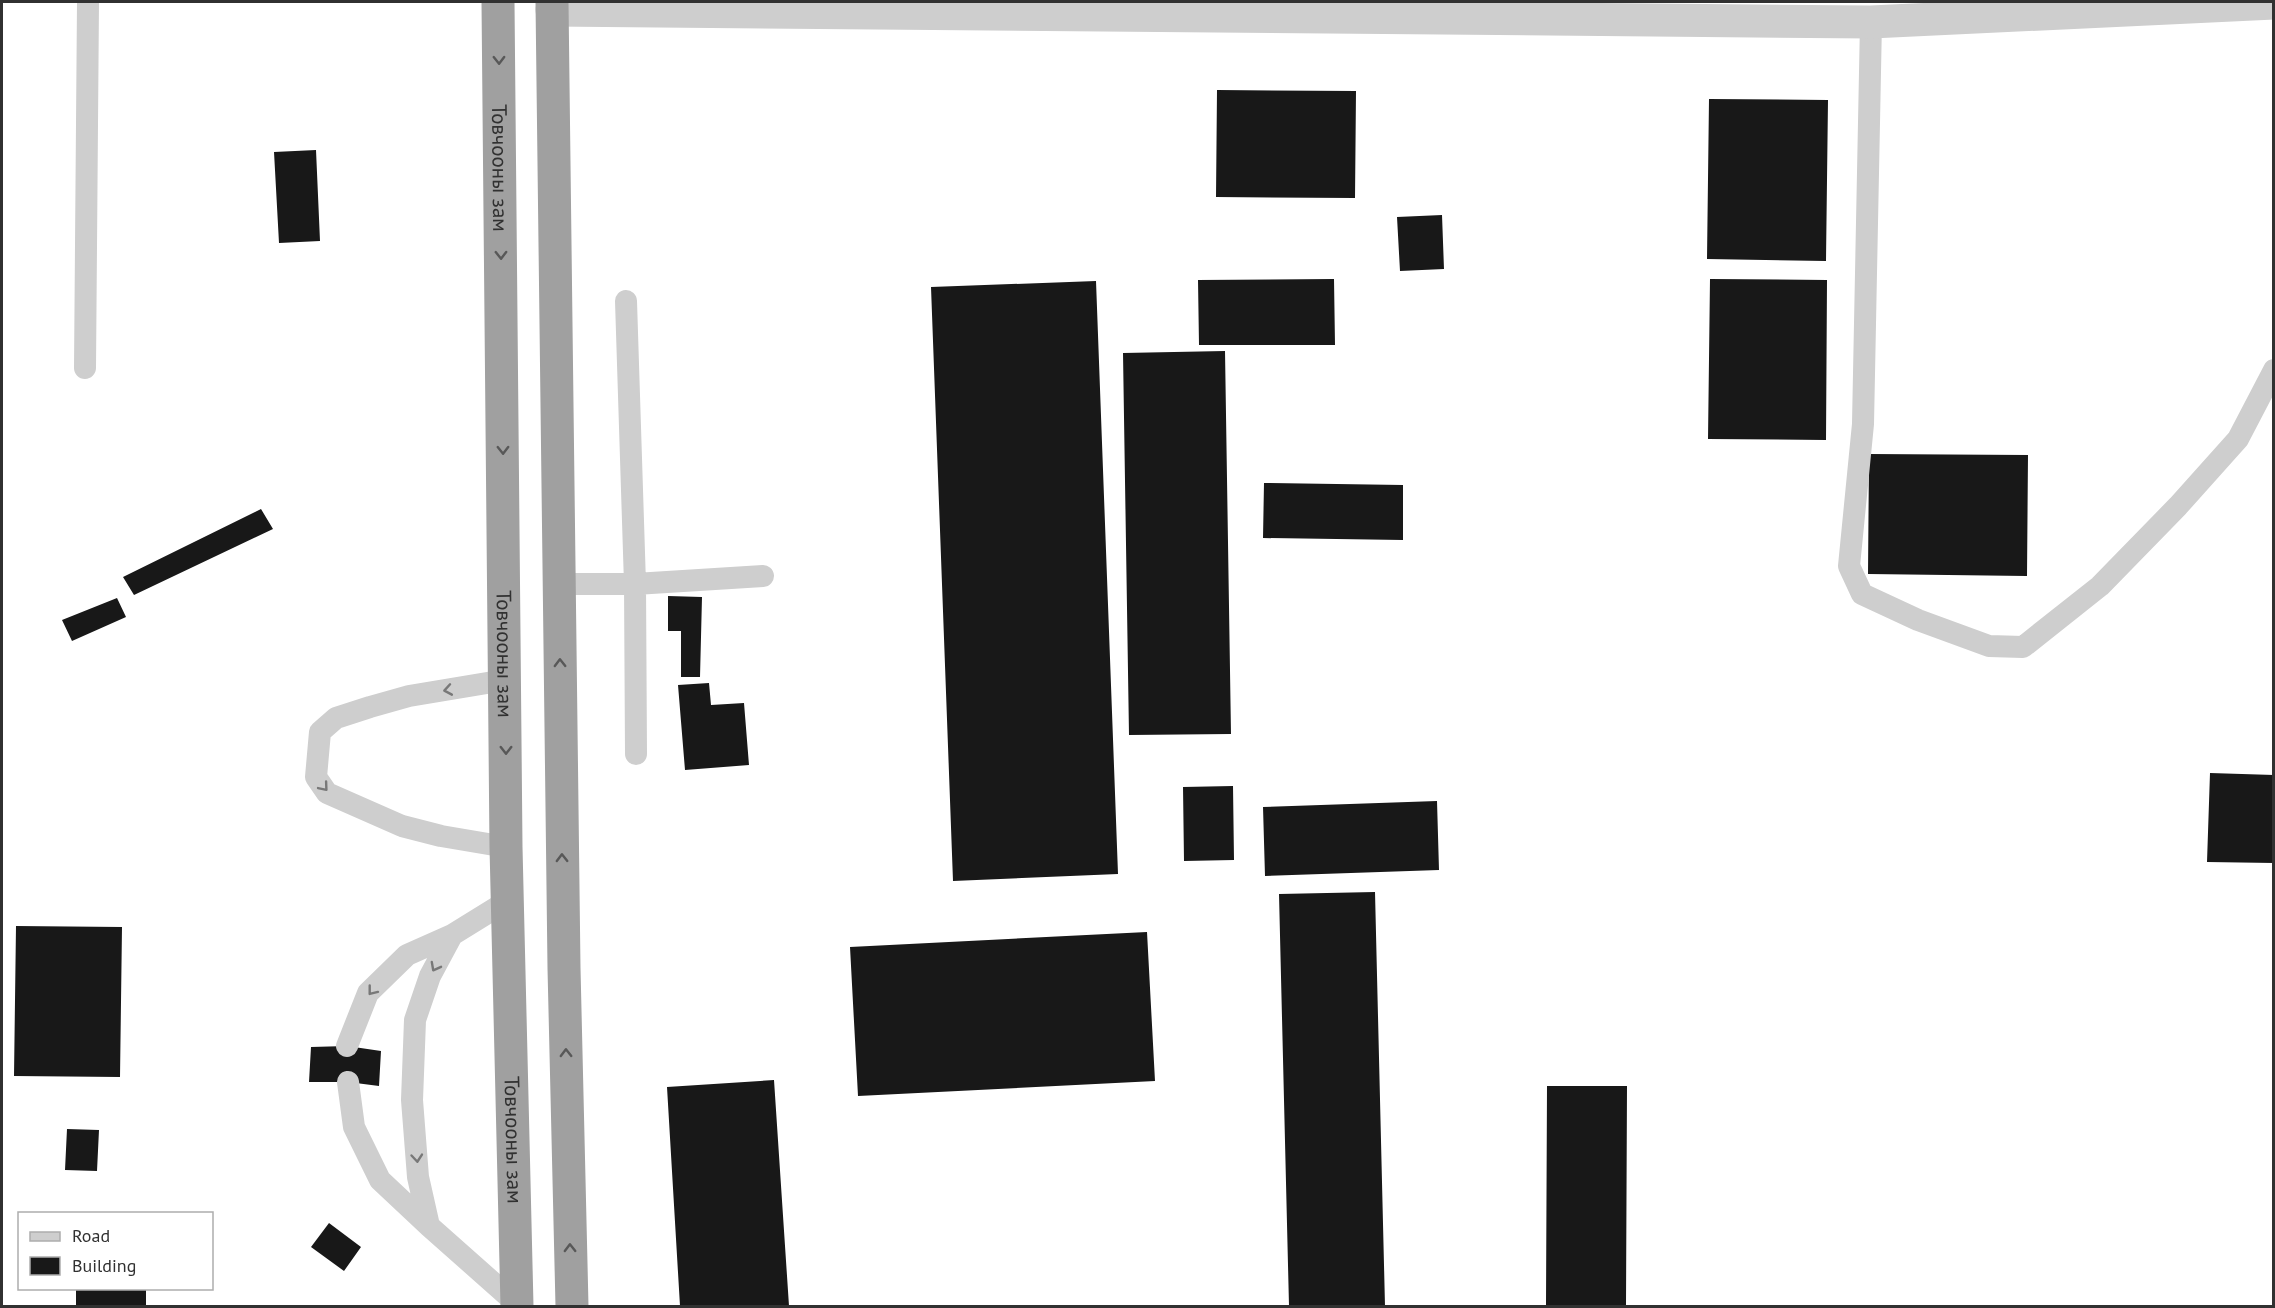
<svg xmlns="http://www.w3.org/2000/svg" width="2275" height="1308" font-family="'PT Sans',sans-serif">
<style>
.building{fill:#181818}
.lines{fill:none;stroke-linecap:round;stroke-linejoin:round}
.service{stroke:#cecece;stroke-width:22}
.minor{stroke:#cecece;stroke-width:33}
.trunk{stroke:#a0a0a0;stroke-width:33}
.oneway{stroke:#585858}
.oneway2{stroke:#787878}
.labels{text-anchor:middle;stroke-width:6;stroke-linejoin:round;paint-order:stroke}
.street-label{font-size:21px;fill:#313131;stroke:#fff}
</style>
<rect width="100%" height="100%" fill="#fff"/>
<path class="building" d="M1217,90l139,1 -1,107 -139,-1z
M1709,99l119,1 -2,161 -119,-2z
M316,150l4,91 -41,2 -5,-91z
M1442,215l2,54 -44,2 -3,-54z
M1334,279l1,66h-136l-1,-65z
M1710,279l117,1 -1,160 -118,-1z
M1096,281l22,593 -165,7 -22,-594z
M1225,351l6,383 -102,1 -6,-382z
M1869,454l159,1 -1,121 -159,-2z
M1264,483l139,2v55l-140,-2z
M261,509l12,20 -139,66 -11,-18z
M668,596l34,1 -2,80h-19v-46h-13z
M117,598l9,19 -54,24 -10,-21z
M709,683l2,22 33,-2 5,62 -64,5 -7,-85z
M2210,773l64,2v88l-67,-1z
M1233,786l1,74 -50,1 -1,-74z
M1437,801l2,69 -174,6 -2,-69z
M1375,892l10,414h-96l-10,-412z
M16,926l106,1 -2,150 -106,-1z
M1147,932l8,149 -297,15 -8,-149z
M347,1046l34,5 -2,35 -31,-4h-39l2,-35z
M774,1080l15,226h-109l-13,-219z
M1547,1086h80l-1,220h-80z
M67,1129l32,1 -2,41 -32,-1z
M329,1223l32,24 -17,24 -33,-24z
M76,1288h70v18h-70z"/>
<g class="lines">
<path class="service" d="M1871,22l-8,402 -14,142 13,28 56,26 71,26 34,1 77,-61 78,-80 60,-67 36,-69
M626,301l9,283 128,-8
M85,368l3,-366
M559,584h76l1,170
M505,680l-96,16 -39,11 -34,11 -16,14 -4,45 11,16 75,33 39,10 65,11
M507,901l-55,34 -22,41 -15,44 -3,80 6,77 11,49 88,78
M347,1046l21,-53 39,-38 45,-20
M348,1082l6,45 26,53 49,46"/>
<path class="minor" d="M552,10l1319,12 403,-19"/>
<g class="trunk">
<path id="s1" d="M498,2l8,845 11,459"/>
<path d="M552,2l12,966 8,338"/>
</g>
</g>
<defs><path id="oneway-chevron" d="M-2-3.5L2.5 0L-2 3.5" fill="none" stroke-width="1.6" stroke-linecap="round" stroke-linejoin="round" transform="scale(1.5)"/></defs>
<g class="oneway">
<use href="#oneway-chevron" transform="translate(499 60) rotate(89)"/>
<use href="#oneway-chevron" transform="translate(501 255) rotate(89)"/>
<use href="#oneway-chevron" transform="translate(503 450) rotate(89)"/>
<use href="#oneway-chevron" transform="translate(560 663) rotate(-91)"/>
<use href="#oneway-chevron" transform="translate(506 750) rotate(90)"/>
<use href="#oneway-chevron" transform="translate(562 858) rotate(-91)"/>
<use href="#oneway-chevron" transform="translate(566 1053) rotate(-91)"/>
<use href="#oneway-chevron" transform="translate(570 1248) rotate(-91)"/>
</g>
<g class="oneway2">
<use href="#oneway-chevron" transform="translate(448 690) rotate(170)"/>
<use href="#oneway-chevron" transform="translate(324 787) rotate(50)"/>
<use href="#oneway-chevron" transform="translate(435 967) rotate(118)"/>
<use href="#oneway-chevron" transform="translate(372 991) rotate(128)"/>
<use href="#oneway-chevron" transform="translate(417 1158) rotate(85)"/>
</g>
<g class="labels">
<g class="street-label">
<text dy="7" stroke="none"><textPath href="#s1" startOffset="166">Товчооны зам</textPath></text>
<text dy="7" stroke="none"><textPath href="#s1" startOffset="652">Товчооны зам</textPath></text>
<text dy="7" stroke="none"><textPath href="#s1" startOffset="1138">Товчооны зам</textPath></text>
</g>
</g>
<rect width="2275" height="1308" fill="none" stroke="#313131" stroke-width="6"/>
<rect x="18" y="1212" width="195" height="78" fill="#ffffff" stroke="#adadad" stroke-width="1.5"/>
<rect x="30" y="1232" width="30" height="9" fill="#cecece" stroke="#adadad" stroke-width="1.5"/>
<text x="72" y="1242" font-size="18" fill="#313131">Road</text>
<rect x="30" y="1257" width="30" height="18" fill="#181818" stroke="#adadad" stroke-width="1.5"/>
<text x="72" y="1272" font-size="18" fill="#313131">Building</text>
</svg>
